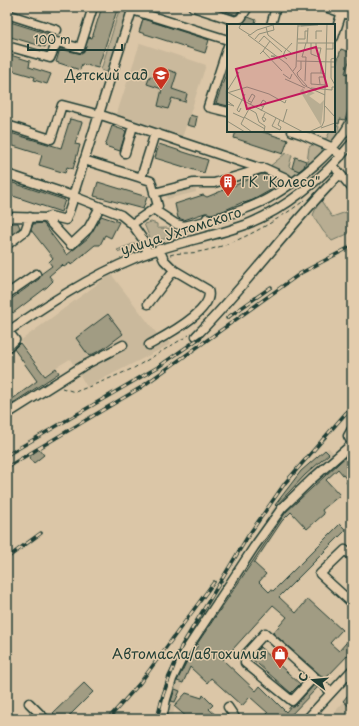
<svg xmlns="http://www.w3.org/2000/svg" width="359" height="726" font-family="'Playpen Sans',sans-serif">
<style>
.built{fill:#cab99c}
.green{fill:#b8ad92;stroke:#6c7563}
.building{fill:#a19c83;stroke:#1f3d34}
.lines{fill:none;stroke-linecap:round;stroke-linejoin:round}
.minor-casing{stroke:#1f3d34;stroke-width:11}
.major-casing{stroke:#1f3d34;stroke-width:13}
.path{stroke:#1f3d34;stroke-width:1;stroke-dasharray:4 3;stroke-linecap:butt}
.minor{stroke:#e3ccac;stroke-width:8}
.major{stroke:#e3ccac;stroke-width:10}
.rail-casing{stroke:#1f3d34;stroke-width:3.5}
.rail{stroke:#e3ccac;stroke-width:2;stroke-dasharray:6;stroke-linecap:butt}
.labels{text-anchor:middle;stroke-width:3;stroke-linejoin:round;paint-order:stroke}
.poi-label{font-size:14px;fill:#1f3d34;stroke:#e3ccac;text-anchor:end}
.street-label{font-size:14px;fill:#1f3d34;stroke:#e3ccac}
.inset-road{fill:none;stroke:#908f79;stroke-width:1}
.view{fill:#c2185b;fill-opacity:0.15;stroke:#c2185b;stroke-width:2}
.inset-edge{fill:none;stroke:#1f3d34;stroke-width:2}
</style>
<rect width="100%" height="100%" fill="#dbc6a7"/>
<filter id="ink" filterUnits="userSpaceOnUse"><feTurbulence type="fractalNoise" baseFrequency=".025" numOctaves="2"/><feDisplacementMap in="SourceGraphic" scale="8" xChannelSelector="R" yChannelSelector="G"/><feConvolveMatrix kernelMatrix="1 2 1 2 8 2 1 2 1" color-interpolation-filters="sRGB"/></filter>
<g filter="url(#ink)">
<path class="built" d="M140,43l66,22 -24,73 -66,-22z
M195,186l1,6 -29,7 -2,-5z
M111,274l46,60 7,-1 7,11 -84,43 -17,-28 -25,15 -25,-33z
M352,440v16l-70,65 -39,59 -47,90 -8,1 -12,31 -4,17h-13l10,-37 13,-33 26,-37 29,-48 41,-63 23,-30 24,-21 4,-2 6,7z
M344,702l8,7v10h-24z"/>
<path class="green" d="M120,7h9l-20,66 -8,-3z
M334,125l5,1 -3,10 2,1 -5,6 -14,-4 8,-1 3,-7h4z
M314,144l8,4v5l-25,24 -8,-1 -20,-9 17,-14 6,2 -3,11 2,2 11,4 5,-9 2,-16z
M320,199l12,18 20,-7v22l-20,9 -9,-10 -10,-16z
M151,222l6,2v4c9,1 13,-3 18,7l-23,8 -8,-19z
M141,241v5l-4,3 -18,3 -2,-2z"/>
<path class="building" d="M102,7h16l-20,61 -16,-4 -2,6 -24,-8 4,-13 22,5 7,-17 3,1z
M216,7h25l-5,8z
M248,17l8,3 -2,5h-12z
M143,19l66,21 -4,13 -66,-21z
M7,21l42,13 -4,13 -38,-11z
M341,49l11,4 -7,20 7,2v23l-7,22 -5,-1 -1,5 -5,-2v-51z
M7,54l23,7 -1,6 22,7 -4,10 -13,-4 1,-3 -28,-8z
M168,70l9,3 -5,16 15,5 -2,8 -13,-4 -4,11 -10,-3 4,-17 -15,-5 3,-8 15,5z
M227,71h1v35l-12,-3z
M190,115l7,2 -2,10 -8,-2z
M70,119l12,3 -7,22 5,1 -7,24 -6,-2 -2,6 -26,-8 3,-10 -35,-11v-12l54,16z
M112,126l14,5 -6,20 -15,-5z
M236,131h24l28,9 -5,14 -49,-16z
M159,144l49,16 -4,13 -49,-15z
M295,157l11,4 -2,6 -5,4 -7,-3z
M262,174l4,1 3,8 6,-1 3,4 -25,14 -9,3 -1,-1 -20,9 -12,3 -6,-1 -21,7 -6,-2 -3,-14 28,-9 4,2z
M7,181l58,19 -4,12 -54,-18z
M98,182l49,15 -4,12 -49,-13z
M101,216l18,6 -8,16 -6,-3 -5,10h-5l-24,20 -1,-2 -6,4 -2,-2 -13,11 4,5 -6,6 -34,26 -6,-7v-4l32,-23 2,-5 11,-8 -3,-4 4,-4 -22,-28 2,-6 10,-1 24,32 21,-17z
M14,223h4l2,5 -13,10v-13z
M108,314l15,20 -20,15 -14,7 -13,-18z
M20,343l25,33 11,-8 3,5 -52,34v-4l30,-22 -23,-32z
M39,449l5,6 -10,8 -5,-6z
M325,450l4,4 -24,21 -29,31 -1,-1 26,-34z
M352,451v39l-6,-8 2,-1 -10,-12 -12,11 14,15 -18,15 2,4 -17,15 -16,-17 -9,9 -28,42 12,11 -7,8 10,10 2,-2 2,1 67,-67 6,6 -67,67 17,16 12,-14 34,31 -12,13 9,8 13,-15v15l-27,28 -52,-46 14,-16 -14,-12 -50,55 33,31 4,-5 26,26 5,-6 5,-1 18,-20 4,2 -31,32h-25l6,-6 -18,-16 -8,9 -31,-28 -4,5 -17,-16 -7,16 -6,-2 13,-26 9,-10 -2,-1 89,-132z
M260,647l40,37 -9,9 -40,-35z
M84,683l9,9 -27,27h-7l-6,-6z
M175,689l5,2 -5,11 -4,-1z
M352,690v19l-9,-8z
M186,693l16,5 1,-3 10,10 -4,4 11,10h-31l-15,-13z"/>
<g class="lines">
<defs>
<path id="minor" d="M193,7l43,14 5,-3 7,-11
M132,10l96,30
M7,14l50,16
M271,25l5,-18
M334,37l8,-25
M7,46l43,12 7,-16 23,6 13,-41
M228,46l-20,61 20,5
M7,125l44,14 11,-34 42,11 158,53
M292,131l9,3 1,-3
M301,134l30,13 10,9
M125,153l8,-27
M84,160l67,21 7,25 -26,18
M337,170l14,17
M7,174l66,22 48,19 11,9 10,14 6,15
M141,178l14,-45
M154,193l39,-10h21l50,-15 22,10 4,4
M73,196l60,-189
M153,209l23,15 8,2 22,-5 1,-3
M46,218l25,27 17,-16 12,-22
M7,219l6,-2 33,1 4,-2 16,4 8,-23
M206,221c17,-4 47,-14 63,-23 29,-17 68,-47 83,-79
M7,245l18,-14 5,-14
M7,294l29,-20
M148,304l26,-34 -10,-10 -5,-11
M7,332c41,-28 82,-55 128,-74 36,-15 74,-20 110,-33 43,-17 78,-47 107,-82
M196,336c51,-51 93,-111 144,-162
M149,345c14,-8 67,-35 59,-55l-34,-20
M7,348l8,-8 -7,-9
M7,414l76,-48 40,-21
M352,429l-4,7 4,7
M352,556l-7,-6 -25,24 32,29
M314,677l-22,24 -47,-38 1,-9 19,-21 66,59
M29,703l16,16
M228,707l8,12
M162,719l4,-20 6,-20 13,-27 69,-105 28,-39 30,-29 40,-35
M307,719l45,-49"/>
<path id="major" d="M328,7l24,8"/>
</defs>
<use href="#minor" class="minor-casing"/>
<use href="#major" class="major-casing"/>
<path class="path" d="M170,255c9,-3 18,-1 28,-3 37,-6 77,-30 107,-52
M62,388l13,4 26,-10 33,-14 55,-33"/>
<use href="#minor" class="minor"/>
<use href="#major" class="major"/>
<defs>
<path id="rail" d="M227,318l44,-31
M7,455l151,-88 43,-30
M7,467l133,-79 161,-115 51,-27
M7,558l34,-25
M108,719l32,-36 74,-101
M157,719l6,-24 18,-48 67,-111 37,-53 67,-77"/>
</defs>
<use href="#rail" class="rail-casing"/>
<use href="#rail" class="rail"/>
</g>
</g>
<defs>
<symbol id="school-pin" viewBox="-11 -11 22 30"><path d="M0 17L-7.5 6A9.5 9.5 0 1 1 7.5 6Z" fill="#c8321e" stroke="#e3ccac"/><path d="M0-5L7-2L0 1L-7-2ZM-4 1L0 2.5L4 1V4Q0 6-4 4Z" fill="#fff"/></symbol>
<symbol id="building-pin" viewBox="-11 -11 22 30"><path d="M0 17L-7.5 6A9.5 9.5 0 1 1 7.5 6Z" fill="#c8321e" stroke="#e3ccac"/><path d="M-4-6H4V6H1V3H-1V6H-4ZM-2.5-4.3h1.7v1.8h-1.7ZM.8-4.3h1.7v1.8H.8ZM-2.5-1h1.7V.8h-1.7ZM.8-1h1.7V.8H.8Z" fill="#fff"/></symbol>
<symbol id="shop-pin" viewBox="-11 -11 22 30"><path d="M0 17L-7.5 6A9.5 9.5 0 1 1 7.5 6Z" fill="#c8321e" stroke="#e3ccac"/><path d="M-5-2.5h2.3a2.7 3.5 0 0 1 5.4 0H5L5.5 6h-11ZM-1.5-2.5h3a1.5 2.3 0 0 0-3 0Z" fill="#fff"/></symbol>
</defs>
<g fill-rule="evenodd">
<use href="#school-pin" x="151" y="65" width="20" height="27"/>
<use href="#building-pin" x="218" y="172" width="20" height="27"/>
<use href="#shop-pin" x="270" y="644" width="20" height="27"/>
</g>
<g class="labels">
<g class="poi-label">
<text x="148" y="80">Детский сад</text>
<text x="241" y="187" text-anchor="start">ГК "Колесо"</text>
<text x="267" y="659">Автомасла/автохимия</text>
</g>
<g class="street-label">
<text transform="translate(181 231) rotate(-18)" y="5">улица Ухтомского</text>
</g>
</g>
<g transform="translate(227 24)">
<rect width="108" height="108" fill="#dbc6a7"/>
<path d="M76,64l3,7 3,-3 -2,-2 8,3 -6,3 11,8 4,-4 -3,26 -21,-35z" fill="#b8ad92"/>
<path class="inset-road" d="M14,0l-2,4 11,7 7,-5 19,-6M71,2l13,-1M74,2l17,-1M39,3l2,8 23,18M21,11l39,29 16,21 22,10M28,15l4,-5 15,-4 -1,-5M70,15h8v-8h3M89,15v-8h6M32,18l5,-6 18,16M71,19h37M80,19l1,-15M84,19v11l8,3 2,-9h-5v-5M99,25h7v-6M36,27l7,-10M33,30l3,-3 19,20M48,32h-4l8,2M108,34l-4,1v19l4,7M60,35l-4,-3 2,-5 7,-8M70,37l38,1M94,37v12l5,1M104,43h4v12M66,47l3,-4 2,-43M94,49h-10v11l14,1M56,50l7,5 2,-5M71,52l9,10M71,52l-1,-3 4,-4v-8M58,55l20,9M78,57l1,-24h-4l4,-14M93,60l-1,-7h7M84,64l21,2v-3h3M0,67l12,-19M0,68l76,40M0,69l20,-6 22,7 16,9 1,-3M0,77l7,5 -7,-2M23,81l5,-9 -3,-2 -4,7 3,1M98,82l10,11M14,84l-2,4 -2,-2 8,-16M34,87l5,-9 -3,-2 -3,5 3,2M6,89l11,5 -3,6 11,8M17,93l21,12M36,93l3,2 -2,3 -2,-4 1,-1 2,-4M17,94l5,-9 7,4 3,9 6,4 -1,6M49,94l-4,8 8,4 1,-3 -3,-2 2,-5M0,97l18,11M56,98l4,-13M94,104l14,-5M82,108l13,-6 2,-5 3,-97"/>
<path class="view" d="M89,23l11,39 -80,23 -11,-40z"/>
<rect width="108" height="108" class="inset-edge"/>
</g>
<rect width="359" height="726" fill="none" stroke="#e3ccac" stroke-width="24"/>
<rect x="12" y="12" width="335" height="702" fill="none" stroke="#1f3d34" stroke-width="1.5" filter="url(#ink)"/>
<g transform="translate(313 680) rotate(286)" stroke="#e3ccac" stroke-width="3" paint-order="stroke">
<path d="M0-3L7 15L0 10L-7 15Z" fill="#1f3d34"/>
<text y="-6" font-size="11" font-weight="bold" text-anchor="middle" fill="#1f3d34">С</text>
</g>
<path d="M28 44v6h94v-6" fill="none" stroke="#1f3d34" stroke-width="2"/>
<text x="34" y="44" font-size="12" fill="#1f3d34" stroke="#e3ccac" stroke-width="3" paint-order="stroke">100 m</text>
</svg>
